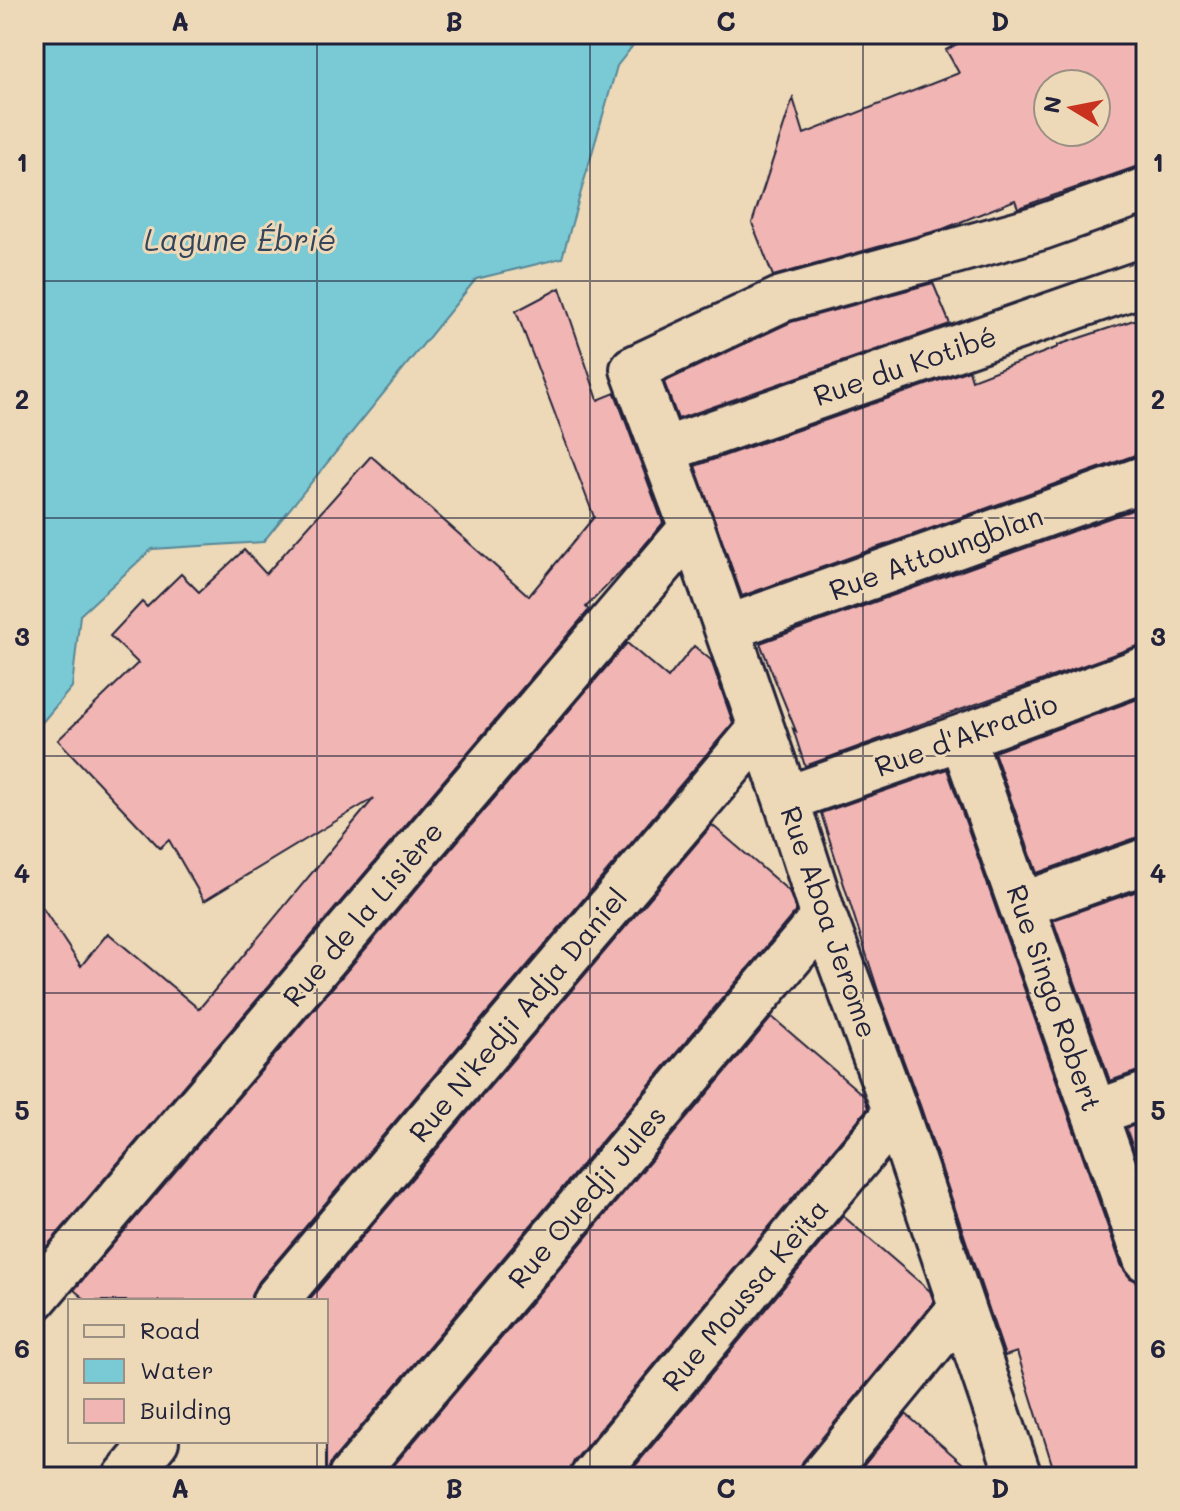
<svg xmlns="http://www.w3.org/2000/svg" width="1180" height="1511" font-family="Mali,sans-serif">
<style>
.water{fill:#7acad5;stroke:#578797;stroke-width:2}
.building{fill:#f1b5b3;stroke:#22223b;stroke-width:2;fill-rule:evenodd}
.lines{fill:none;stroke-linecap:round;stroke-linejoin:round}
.minor-casing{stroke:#22223b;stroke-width:50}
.minor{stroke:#edd9b7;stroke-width:44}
.grid{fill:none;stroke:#22223b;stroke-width:2;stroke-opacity:0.55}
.labels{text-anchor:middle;stroke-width:6;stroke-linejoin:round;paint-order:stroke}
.street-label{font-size:28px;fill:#22223b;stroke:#edd9b7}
.water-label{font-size:30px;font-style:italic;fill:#34445a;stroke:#edd9b7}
.neatline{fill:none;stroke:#22223b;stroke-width:3}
.grid-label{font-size:26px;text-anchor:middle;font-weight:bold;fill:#22223b}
</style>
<rect width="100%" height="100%" fill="#edd9b7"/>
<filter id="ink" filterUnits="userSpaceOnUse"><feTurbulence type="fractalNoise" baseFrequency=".0125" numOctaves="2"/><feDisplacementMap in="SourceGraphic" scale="16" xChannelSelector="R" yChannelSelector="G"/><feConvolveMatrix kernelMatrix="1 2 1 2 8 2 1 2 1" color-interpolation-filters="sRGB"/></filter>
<g filter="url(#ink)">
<path class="water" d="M34,34h608l-25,32 -55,192 -86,21 -213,263 -111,7 -72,66 -8,72 -38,45z"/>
<path class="building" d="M975,34h171v132h-8l-120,42 -3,-8 -72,29 -170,47 -21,-53 41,-125 11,36 155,-61 -13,-23zM1048,84h48v48h-48z
M933,283l17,41 -272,95 -14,-37 127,-60z
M560,288l38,112 17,-7 48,130 -30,36 -47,48 3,3 -553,649 -2,-2v-362l47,71 27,-33 91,76 175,-211 -170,103 -35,-61 -9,8 -102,-108 80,-77 -28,-27 32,-34 5,5 34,-33 18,18 45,-42 22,24 105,-118 158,140 65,-79 -78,-206z
M1146,316v138h-8l-396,142 -47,-130 274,-96 3,10 86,-33v-2z
M1146,505v140l-9,1 -332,120 -12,-37 3,2 -36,-88z
M627,643l41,35 26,-32 17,14 22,63 -477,562 -5,11v5h-164l-13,-11z
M1146,696v141h-8l-101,36 -43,-121z
M947,769l175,498 8,11 11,5h5v186l-25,8h-65l-39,-125 -12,4 -85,-251 -39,-105 -60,-187z
M712,825l77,66 7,20 -464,550 -6,16v-176h-18z
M1146,888v183h-8l-28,10 -57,-161z
M772,1017l91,78 5,13 -294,353 -5,11v5h-185z
M1146,1122v62l-20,-56z
M843,1216l87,75 4,11 -131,159 -5,11v5h-172z
M906,1414l72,63h-124z"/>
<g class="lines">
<defs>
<path id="minor" d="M664,450l482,-168
M727,628l419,-150
M962,737l184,522
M786,799l176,-62 184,-68
M1022,905l124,-44
M1095,1113l51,-18
M34,1299l658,-771
M275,1301l486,-572
M126,1477l30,-36
M351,1477l473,-560
M593,1477l303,-364
M822,1477l139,-169
M1019,1477l-123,-364 -72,-196 -38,-118 -94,-271 -59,-159 149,-70 260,-72 104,-37"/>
</defs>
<use href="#minor" class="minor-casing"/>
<use href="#minor" class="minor"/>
</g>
</g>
<path class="grid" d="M317,34v1267M590,34v1443M863,34v1443M34,281h1112M34,518h1112M34,756h1112M34,993h1112M34,1230h1112M317,1441v36"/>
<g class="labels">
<g class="street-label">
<text transform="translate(905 366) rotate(-19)" y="10">Rue du Kotibé</text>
<text transform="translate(936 553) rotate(-20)" y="10">Rue Attoungblan</text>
<text transform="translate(966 735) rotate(-20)" y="10">Rue d'Akradio</text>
<text transform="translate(363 914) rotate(-50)" y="10">Rue de la Lisière</text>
<text transform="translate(829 922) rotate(71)" y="10">Rue Aboa Jerome</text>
<text transform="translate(1054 998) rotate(71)" y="10">Rue Singo Robert</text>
<text transform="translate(518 1015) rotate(-50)" y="10">Rue N'kedji Adja Daniel</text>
<text transform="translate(587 1197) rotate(-50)" y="10">Rue Ouedji Jules</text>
<text transform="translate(745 1295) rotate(-50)" y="10">Rue Moussa Keïta</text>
</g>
<g class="water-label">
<text x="240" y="251">Lagune Ébrié</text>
</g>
</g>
<rect width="1180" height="1511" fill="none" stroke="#edd9b7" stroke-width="88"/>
<rect x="68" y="1299" width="260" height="144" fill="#edd9b7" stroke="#9c9085" stroke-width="2"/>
<rect x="84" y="1325" width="40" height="12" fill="#edd9b7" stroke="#9c9085" stroke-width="2"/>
<text x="140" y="1339" font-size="24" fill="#22223b">Road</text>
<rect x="84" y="1359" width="40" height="24" fill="#7acad5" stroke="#9c9085" stroke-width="2"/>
<text x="140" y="1379" font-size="24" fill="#22223b">Water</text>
<rect x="84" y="1399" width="40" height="24" fill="#f1b5b3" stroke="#9c9085" stroke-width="2"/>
<text x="140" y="1419" font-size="24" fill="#22223b">Building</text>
<g transform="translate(1072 108) rotate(280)"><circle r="38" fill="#edd9b7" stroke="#9c9085" stroke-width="2"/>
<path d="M0-6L14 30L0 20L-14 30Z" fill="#c8321e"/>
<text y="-12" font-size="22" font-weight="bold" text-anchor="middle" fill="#22223b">N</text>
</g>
<rect x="44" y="44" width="1092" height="1423" class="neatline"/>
<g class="grid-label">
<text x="180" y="31">A</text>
<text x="454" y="31">B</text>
<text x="726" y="31">C</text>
<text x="1000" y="31">D</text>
<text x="22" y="172">1</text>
<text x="1158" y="172">1</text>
<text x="22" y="409">2</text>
<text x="1158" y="409">2</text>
<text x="22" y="646">3</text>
<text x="1158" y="646">3</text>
<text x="22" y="883">4</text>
<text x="1158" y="883">4</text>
<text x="22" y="1120">5</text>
<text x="1158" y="1120">5</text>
<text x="22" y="1358">6</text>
<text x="1158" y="1358">6</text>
<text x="180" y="1498">A</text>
<text x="454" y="1498">B</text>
<text x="726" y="1498">C</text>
<text x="1000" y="1498">D</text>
</g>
</svg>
